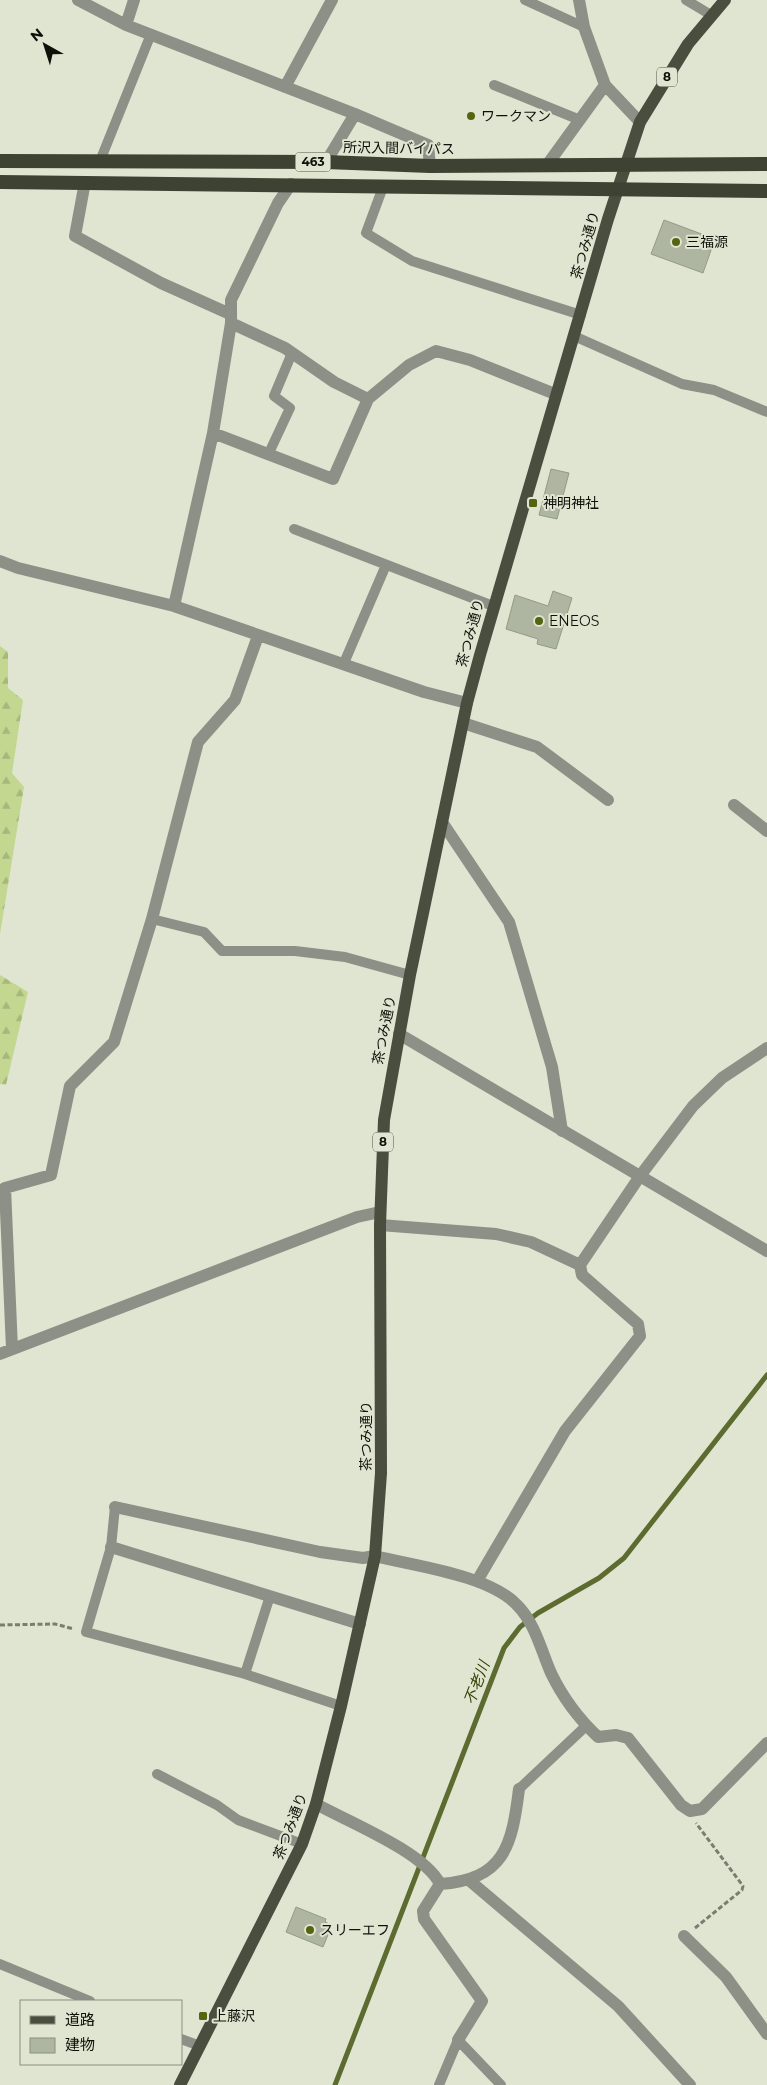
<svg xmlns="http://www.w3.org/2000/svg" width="767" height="2085" font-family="Montserrat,'Noto Sans JP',sans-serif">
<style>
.forest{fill:url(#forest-firs)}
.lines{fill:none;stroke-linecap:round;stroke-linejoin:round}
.stream{stroke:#5c6b2f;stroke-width:5}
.building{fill:#aeb5a1;stroke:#949a87}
.path{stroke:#7a7e70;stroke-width:3;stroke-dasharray:5 2.5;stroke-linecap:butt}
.service{stroke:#8d9087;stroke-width:10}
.minor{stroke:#8d9087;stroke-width:12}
.tertiary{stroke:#8d9087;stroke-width:12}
.primary{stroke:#494e3f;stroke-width:12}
.trunk{stroke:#3e4232;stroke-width:14}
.poi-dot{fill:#53650e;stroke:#dfe5d0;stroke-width:2}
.labels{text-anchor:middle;stroke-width:4;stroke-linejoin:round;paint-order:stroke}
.shield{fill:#dfe5d0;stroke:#4d5045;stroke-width:1}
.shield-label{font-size:12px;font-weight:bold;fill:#0e1009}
.poi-label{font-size:14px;fill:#0e1009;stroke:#dfe5d0;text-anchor:start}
.street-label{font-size:14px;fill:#0e1009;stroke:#dfe5d0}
.water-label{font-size:15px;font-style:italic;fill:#344100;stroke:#dfe5d0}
</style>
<defs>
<pattern id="forest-firs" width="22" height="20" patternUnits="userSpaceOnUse" patternTransform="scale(1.25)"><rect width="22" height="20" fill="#c3d790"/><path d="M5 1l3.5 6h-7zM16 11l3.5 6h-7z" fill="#a6b87b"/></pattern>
</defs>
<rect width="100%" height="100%" fill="#dfe5d0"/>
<path class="forest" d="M0,646l8,6v36l15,12 -11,73 12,14 -24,147z
M0,975l28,17 -22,93 -6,-1z"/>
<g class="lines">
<path class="stream" d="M335,2085l169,-437 16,-21 18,-14 61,-35 25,-20 143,-183"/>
</g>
<path class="building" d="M664,220l51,19 -12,34 -52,-19z
M551,469l18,4 -12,46 -18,-4z
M553,591l19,7 -16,51 -19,-5 1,-5 -32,-10 9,-34 33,11z
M296,1907l30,12 -1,3 7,3 -9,22 -37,-15z"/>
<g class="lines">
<path class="path" d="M0,1625l55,-1 19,5
M695,1928l47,-38 1,-4 -47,-63"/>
<path class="service" d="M525,0l59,27
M686,0l25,15
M494,85l86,35
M100,161l51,-127
M383,187l-17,46 46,28 169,54
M574,336l108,48 32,6 53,22
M268,455l22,-47 -16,-12 18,-43
M294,529l199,77
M344,663l42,-98
M152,919l52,13 18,19h73l50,6 65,18
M115,1507l-4,40 -25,85 159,42 96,32
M245,1674l25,-78
M157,1774l60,31 21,15 64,24
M519,1789l67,-63
M0,1964l90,37
M181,2039l19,7
M439,2085l19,-45 43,45"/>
<path class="minor" d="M78,0l48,25 229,89 73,31 2,21
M579,0l5,27 21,58 35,37
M126,25l8,-25
M285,87l47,-87
M326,162l29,-48
M547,165l58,-80
M85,182l-10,54 86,47 69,31
M231,323l54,25 49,34 34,17
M213,433l120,46 35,-80 41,-34 27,-14 34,9 85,34
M0,561l18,7 156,38 250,86 43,11
M174,606l39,-173 18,-110v-23l47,-97 13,-19
M463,723l74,24 71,53
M734,805l33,26
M442,822l67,100 43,145 10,64
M380,1225l116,9 35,8 49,23
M12,1349l-7,-161 46,-13 19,-89 44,-44 38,-123 46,-177 37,-42 23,-64
M0,1354l357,-137 23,-5
M115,1507l205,45 43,6 12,-2c40,10 114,19 142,49 18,18 24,45 34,68 11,23 29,47 47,64l18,-2 12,3 53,67 9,6 12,-2 65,-66
M111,1547l249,77
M477,1581l88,-150 75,-95 -2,-12 -56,-49 -2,-10 60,-89 53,-70 29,-28 45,-30
M316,1804c33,18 108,48 124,80 64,-4 72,-38 79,-95
M470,1881l148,125 72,79
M440,1884l-17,27 1,8 58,82 -24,39
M684,1936l42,41 41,57"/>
<path class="tertiary" d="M399,1034l368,217"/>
<path class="primary" d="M180,2085l122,-241 14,-40 25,-98 34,-150 6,-83 -1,-248 4,-105 26,-145 57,-272 13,-48 128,-436 32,-97 48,-78 37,-44"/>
<path class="trunk" d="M0,161l326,1 104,4 337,-2
M0,182l767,9"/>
</g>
<g class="poi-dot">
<circle cx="471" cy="116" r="5"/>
<circle cx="676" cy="242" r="5"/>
<rect x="528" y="498" width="10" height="10" rx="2.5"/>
<circle cx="539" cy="621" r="5"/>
<circle cx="310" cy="1930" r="5"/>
<rect x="198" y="2011" width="10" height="10" rx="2.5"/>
</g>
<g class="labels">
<g class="shield">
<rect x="657" y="67.5" width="20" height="19" rx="4"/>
<rect x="295.5" y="152.5" width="35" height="19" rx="4"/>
<rect x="373" y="1132.5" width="20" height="19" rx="4"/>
</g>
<g class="shield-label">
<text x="667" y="81">8</text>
<text x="313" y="166">463</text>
<text x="383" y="1146">8</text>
</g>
<g class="poi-label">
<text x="481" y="121">ワークマン</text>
<text x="686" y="247">三福源</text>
<text x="543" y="508">神明神社</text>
<text x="549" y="626">ENEOS</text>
<text x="320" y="1935">スリーエフ</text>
<text x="213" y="2021">上藤沢</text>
</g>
<g class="street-label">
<text transform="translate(399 148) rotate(1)" y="5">所沢入間バイパス</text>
<text transform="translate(585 245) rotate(-74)" y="5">茶つみ通り</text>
<text transform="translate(470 633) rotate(-75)" y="5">茶つみ通り</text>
<text transform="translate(384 1030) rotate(-79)" y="5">茶つみ通り</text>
<text transform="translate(366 1436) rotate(-90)" y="5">茶つみ通り</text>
<text transform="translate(290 1826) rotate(-69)" y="5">茶つみ通り</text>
</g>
<g class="water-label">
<text transform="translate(477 1683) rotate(-69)" y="5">不老川</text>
</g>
</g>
<rect x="20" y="2000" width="162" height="65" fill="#dfe5d0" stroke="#8b9080"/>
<rect x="30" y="2016" width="25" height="8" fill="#494e3f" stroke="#8b9080"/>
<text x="65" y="2025" font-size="15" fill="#0e1009">道路</text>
<rect x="30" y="2038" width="25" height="15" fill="#aeb5a1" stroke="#8b9080"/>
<text x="65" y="2050" font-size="15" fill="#0e1009">建物</text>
<g transform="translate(45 45) rotate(321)" stroke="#dfe5d0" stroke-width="4" paint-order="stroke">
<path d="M0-4L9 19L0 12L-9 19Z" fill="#0e1009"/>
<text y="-8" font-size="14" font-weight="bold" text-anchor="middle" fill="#0e1009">N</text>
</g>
</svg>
